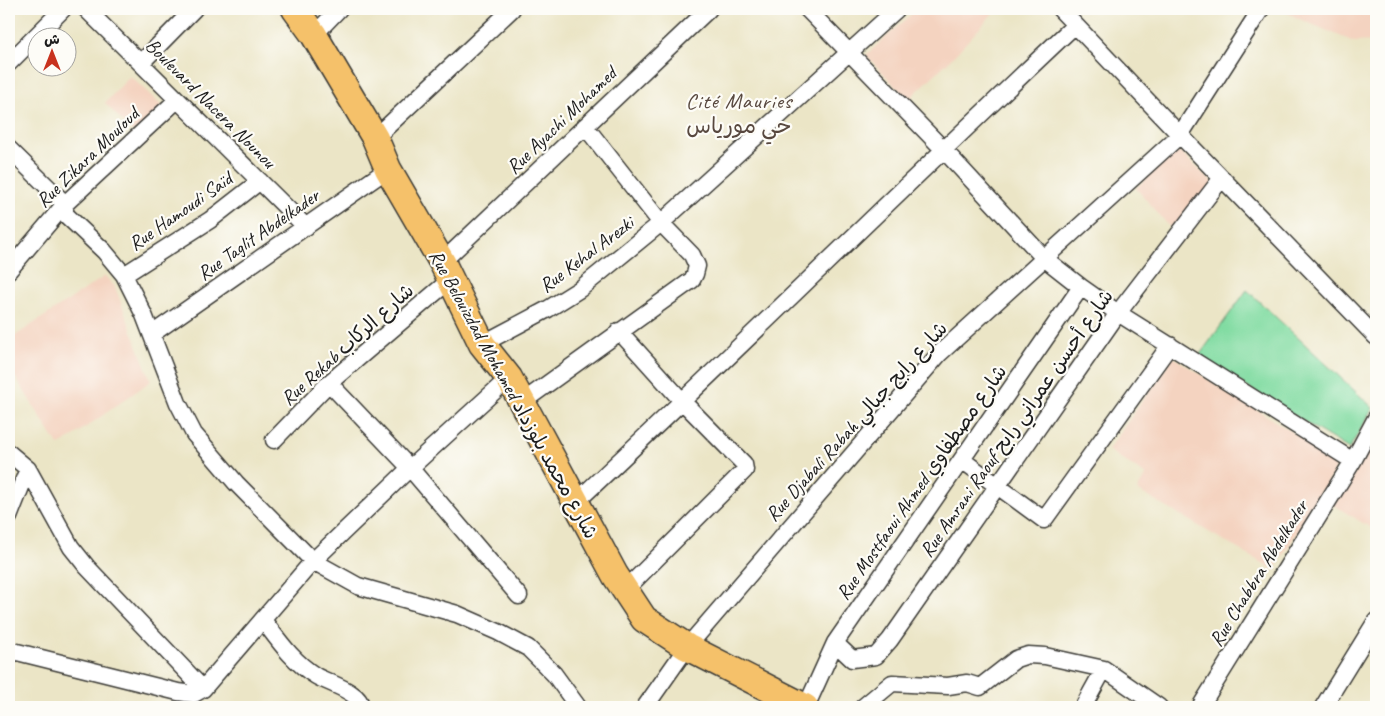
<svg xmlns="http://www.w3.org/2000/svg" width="1385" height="716" font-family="Caveat,'Playpen Sans Arabic',sans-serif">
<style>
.built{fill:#f4d3c0}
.green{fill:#80dba1;stroke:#4e7c5e}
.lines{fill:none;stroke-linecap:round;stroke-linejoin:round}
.minor-casing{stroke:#3b3a36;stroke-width:19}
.primary-casing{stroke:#3b3a36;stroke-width:29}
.minor{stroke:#fff;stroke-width:16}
.primary{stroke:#f5c16b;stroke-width:26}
.labels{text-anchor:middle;stroke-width:4.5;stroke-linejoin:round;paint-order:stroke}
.street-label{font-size:20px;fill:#1c1c1c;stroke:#fdfcf7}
.quarter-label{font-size:22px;letter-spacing:1px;fill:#58483f;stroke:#fdfcf7}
</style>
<rect width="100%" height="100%" fill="#fdfcf7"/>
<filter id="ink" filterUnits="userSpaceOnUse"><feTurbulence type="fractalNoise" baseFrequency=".02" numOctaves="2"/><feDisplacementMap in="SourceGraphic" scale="10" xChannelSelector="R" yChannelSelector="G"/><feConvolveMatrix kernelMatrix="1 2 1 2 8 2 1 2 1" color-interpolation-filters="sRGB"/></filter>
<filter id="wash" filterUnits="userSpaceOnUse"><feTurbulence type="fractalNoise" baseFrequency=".0096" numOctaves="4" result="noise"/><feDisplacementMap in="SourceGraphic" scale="20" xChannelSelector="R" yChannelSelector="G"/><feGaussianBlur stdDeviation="1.12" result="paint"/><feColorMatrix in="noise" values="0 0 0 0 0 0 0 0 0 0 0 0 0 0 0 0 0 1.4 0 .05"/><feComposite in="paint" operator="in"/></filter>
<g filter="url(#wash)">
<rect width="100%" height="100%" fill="#ebe5c6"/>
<path class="built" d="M917,9l79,1 -44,48 -44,42 -42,-45z
M1279,9h97v32l-22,1 -52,-22z
M130,76l33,31 -27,29 -31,-33z
M1176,149l38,34 -39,50 -39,-45z
M105,276l10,11 36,94 -86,61 -7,3 -49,-78v-27z
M1173,357l167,105 -66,108 -137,-80 9,-15 -38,-25z
M1376,422v109l-46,-28z"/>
<path class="green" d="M1247,290l126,118 -24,41 -151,-92z"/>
</g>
<g filter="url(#ink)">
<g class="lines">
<defs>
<path id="minor" d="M86,9l220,218
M807,9l136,140 101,109 37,29 37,26 235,148
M1060,9l120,126 196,202
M314,35l25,-26
M9,63l54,-54
M141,63l53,-54
M375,138l137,-129
M9,149l56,55v10l39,37 20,24 20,40 34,88 16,31 42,49 77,78 45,25 99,28 41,18 30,16 26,26 24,33
M442,262l267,-253
M9,270l56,-66 112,-104
M124,275l86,-55 50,-39
M619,331l64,71 61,62 1,6 -120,120
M152,334l236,-165
M482,344l66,-35 32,-20 81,-66 236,-214
M329,383l81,85 109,128
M521,403l171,-123 3,-6 2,-8 -5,-11 -31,-32 -76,-97
M274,440l55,-57 121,-103
M9,453l19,16 43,78 16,20 116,122
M962,460l82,60 126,-175
M575,503c168,-158 332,-320 500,-478
M9,517l19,-48
M263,620c16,21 30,42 53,56 12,7 45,16 45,31
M835,643l17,16 24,-3 14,-16 228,-327 104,-135
M9,650l169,42 16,2 9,-5 110,-128 97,-93 99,-90
M645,707l42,-60 252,-293 241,-219 81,-126
M806,707l29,-64 246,-356
M863,707l29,-24 56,3 19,-3 13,4 36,-28 12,-4 17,1 59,13 55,38
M1083,707l21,-38
M1200,707l153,-246 23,-43
M1323,707l53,-86"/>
<path id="primary" d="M295,9l19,26 61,103 13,31 54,93 40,82 27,34 106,197 29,44 43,28 118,60"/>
</defs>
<use href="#minor" class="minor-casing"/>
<use href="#primary" class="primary-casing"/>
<use href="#minor" class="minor"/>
<use href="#primary" class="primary"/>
</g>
</g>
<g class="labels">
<g class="street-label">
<text transform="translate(211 103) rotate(45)" y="7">Boulevard Nacera Nounou</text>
<text transform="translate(561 120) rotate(-44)" y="7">Rue Ayachi Mohamed</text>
<text transform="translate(87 157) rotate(-44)" y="7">Rue Zikara Mouloud</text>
<text transform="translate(180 211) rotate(-35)" y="7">Rue Hamoudi Saïd</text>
<text transform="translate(258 234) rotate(-35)" y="7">Rue Taglit Abdelkader</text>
<text transform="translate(586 254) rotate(-37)" y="7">Rue Kehal Arezki</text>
<text transform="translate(347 344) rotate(-42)" y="7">Rue Rekab شارع الركاب</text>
<text transform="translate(514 394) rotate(61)" y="7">Rue Belouizdad Mohamed شارع محمد بلوزداد</text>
<text transform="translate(856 421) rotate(-48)" y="7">Rue Djabali Rabah شارع رابح جبالي</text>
<text transform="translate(1016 423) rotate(-55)" y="7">Rue Amrani Raouf شارع أحسن عمراني رابح</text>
<text transform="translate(921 482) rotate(-55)" y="7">Rue Mostfaoui Ahmed شارع مصطفاوي</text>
<text transform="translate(1258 573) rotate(-58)" y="7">Rue Chabbra Abdelkader</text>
</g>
<g class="quarter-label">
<text x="739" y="108">Cité Mauries<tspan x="739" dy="25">حي مورياس</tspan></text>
</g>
</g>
<rect width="1385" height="716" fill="none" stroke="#fdfcf7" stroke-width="30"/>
<g transform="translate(52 52)"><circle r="24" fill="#fdfcf7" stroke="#a3a29f"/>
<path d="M0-4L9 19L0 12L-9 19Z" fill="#c8321e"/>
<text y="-8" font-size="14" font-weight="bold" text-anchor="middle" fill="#1c1c1c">ش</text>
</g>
</svg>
